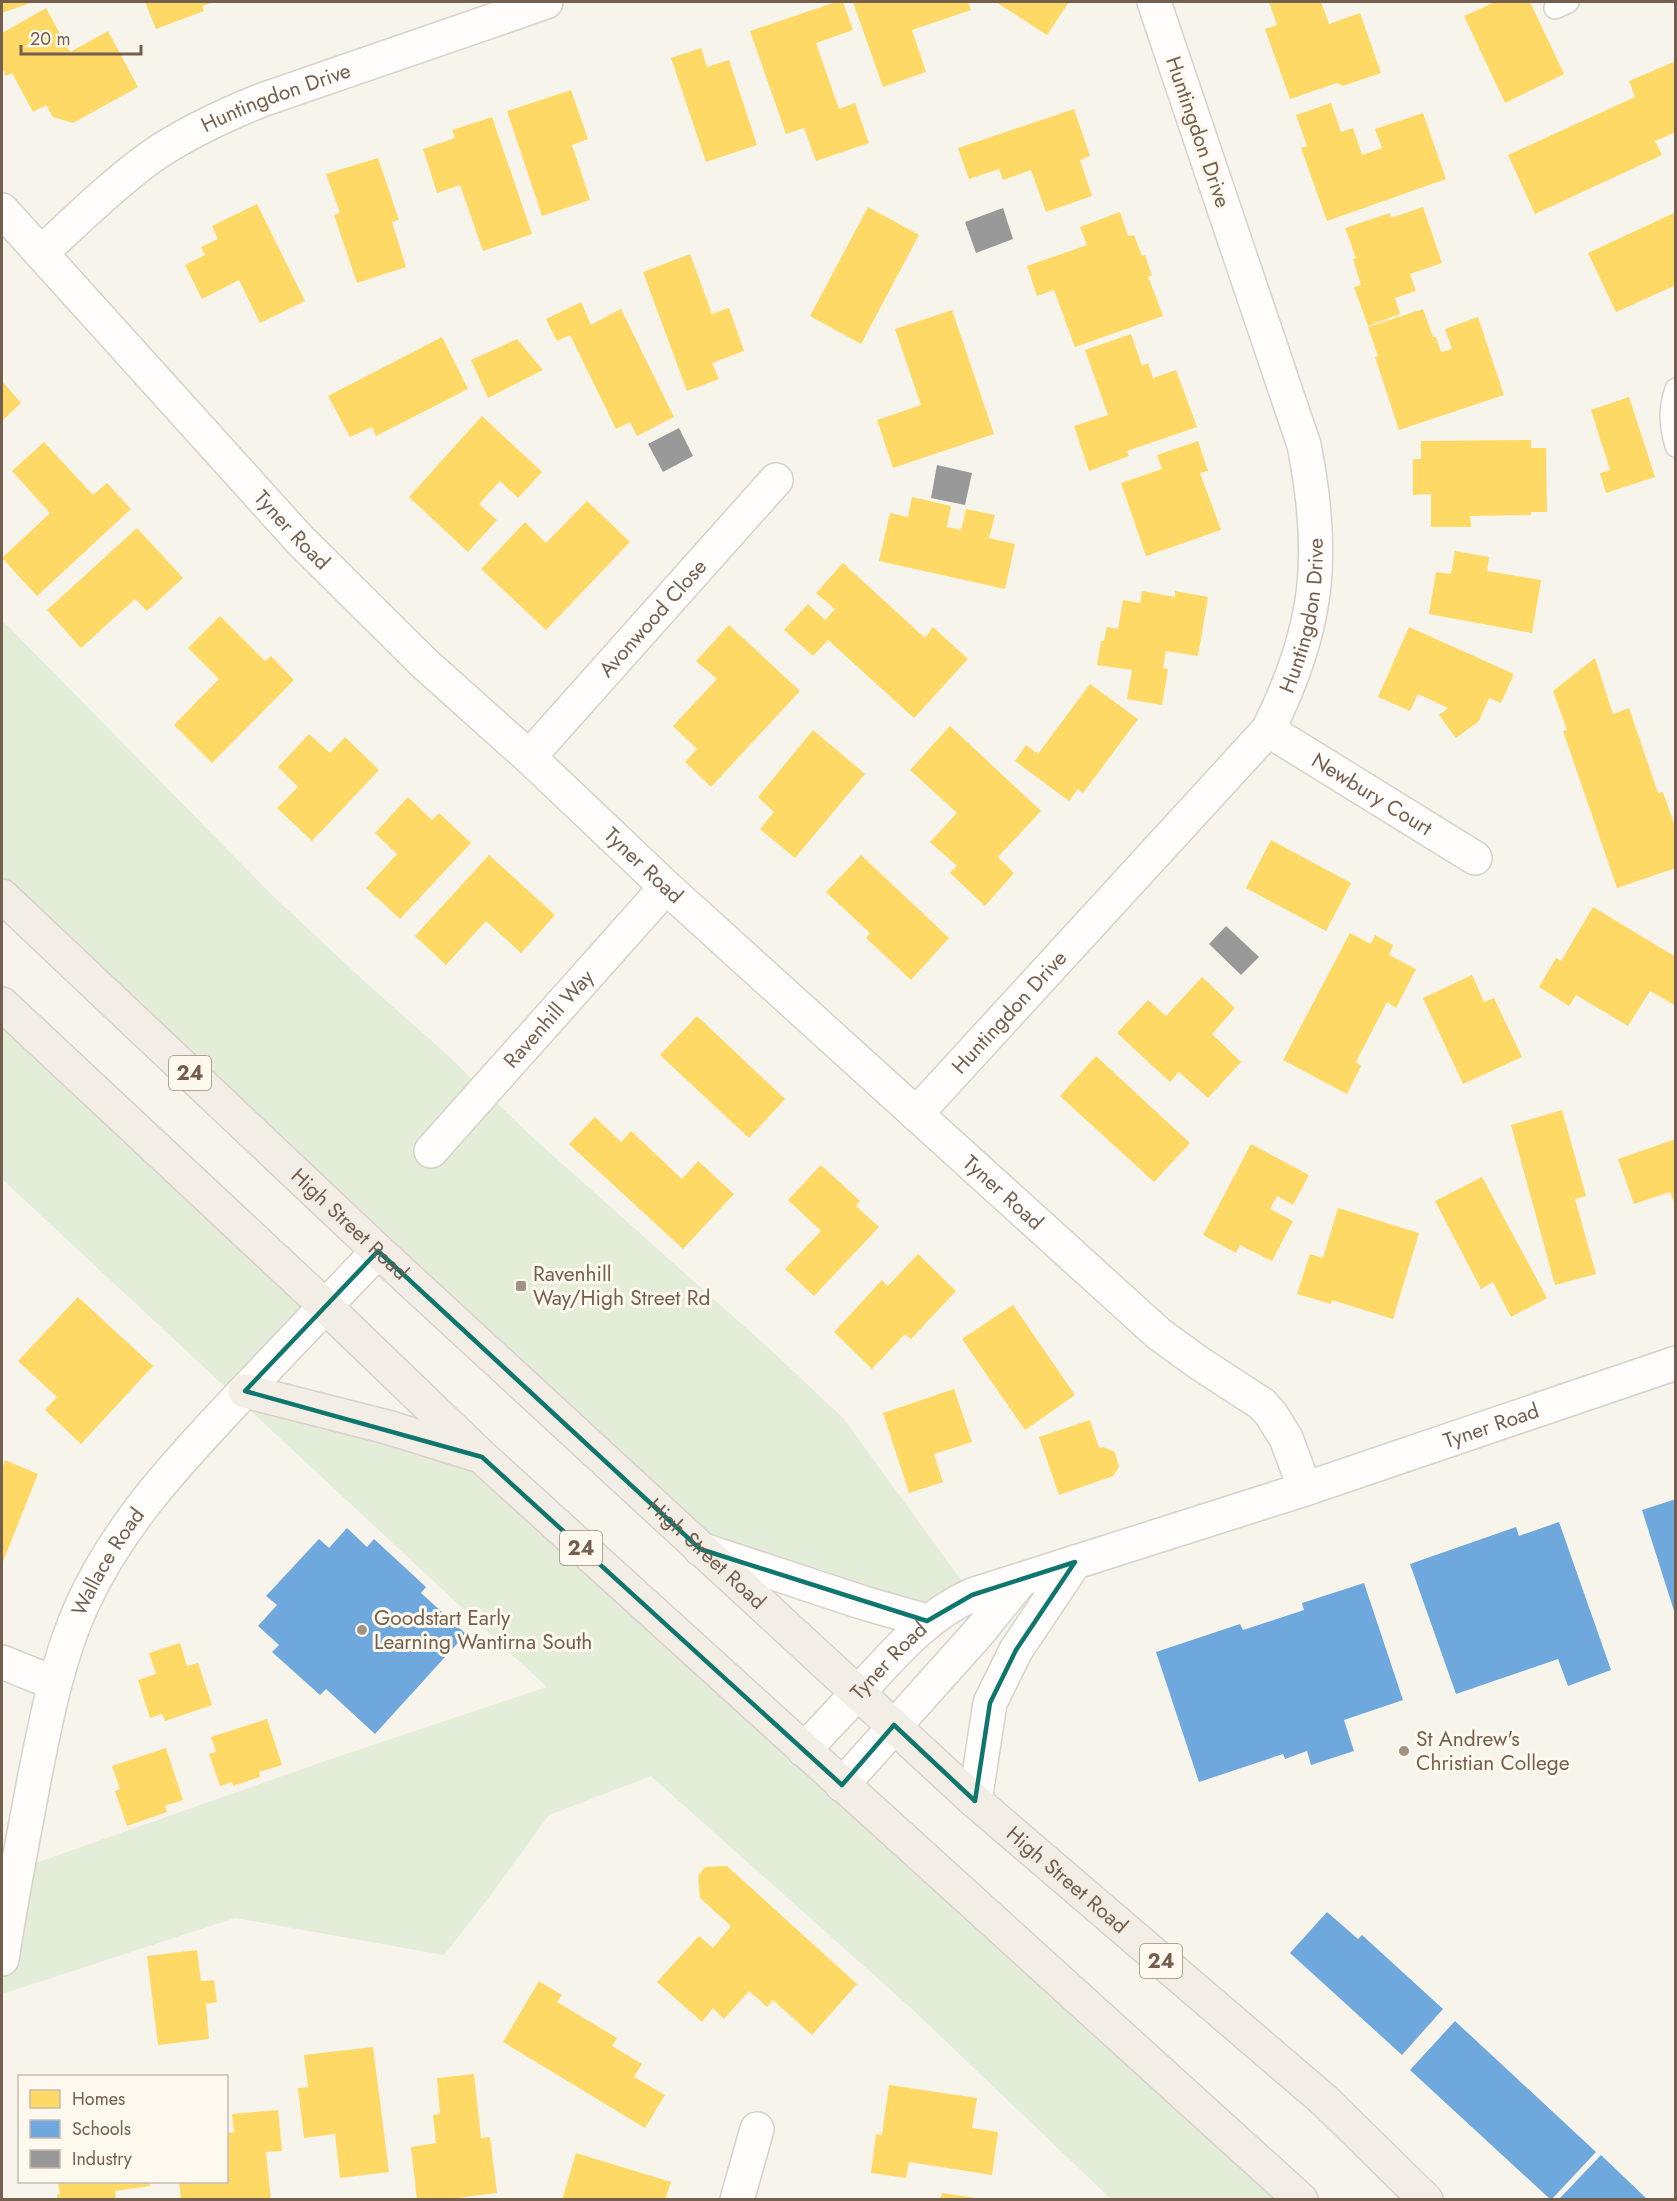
<svg xmlns="http://www.w3.org/2000/svg" width="1677" height="2201" font-family="Jost,sans-serif">
<style>
.green{fill:#e3edd7}
.homes{fill:#ffd966}
.schools{fill:#6fa8dc}
.industry{fill:#999}
.lines{fill:none;stroke-linecap:round;stroke-linejoin:round}
.service-casing{stroke:#d6d1ca;stroke-width:24}
.minor-casing{stroke:#d6d1ca;stroke-width:36}
.secondary-casing{stroke:#d7d1ca;stroke-width:36}
.primary-casing{stroke:#d8d1ca;stroke-width:36}
.service{stroke:#fefdfc;stroke-width:21}
.minor{stroke:#fefdfc;stroke-width:33}
.secondary{stroke:#fefdfc;stroke-width:33}
.primary{stroke:#f2eee6;stroke-width:33}
.marked{fill:none;stroke:#0f766e;stroke-width:4.5;stroke-linejoin:round}
.poi-dot{fill:#a29285;stroke:#fef9ee;stroke-width:2}
.labels{text-anchor:middle;stroke-width:6;stroke-linejoin:round;paint-order:stroke}
.shield{fill:#fef9ee;stroke:#9d8c7d;stroke-width:1.5}
.shield-label{font-size:20px;font-weight:bold;fill:#745e4d}
.street-label{font-size:21px;fill:#745e4d;stroke:#fef9ee}
.poi-label{font-size:21px;fill:#745e4d;stroke:#fef9ee;text-anchor:start}
</style>
<rect width="100%" height="100%" fill="#f7f4ec"/>
<path class="green" d="M2,620l271,276 91,85 79,70 87,84 244,218 69,65 129,177 -45,26 -227,-72 -698,-653z
M2,1004l323,302 -80,85 237,66 819,742h-190l-199,-190 -261,-233 -102,39 -62,85 -43,55 -209,-37 -233,76v-119l323,-114 222,-74 -545,-508z"/>
<path class="homes" d="M2,2h31l-31,11z
M145,2h69l-12,4 2,5 -48,18z
M836,2h7l10,28 -37,13 23,66 16,-6 14,40 -53,18 -12,-33 -18,6 -36,-103z
M853,2h115l3,8 -59,20 14,42 -43,15z
M996,2h73l-22,33z
M1269,2h52l8,22 31,-11 21,60 -38,13 -6,-3 -47,16 -25,-70 12,-4z
M1495,2h35l34,72 -59,29 -41,-87z
M46,8l24,44 38,-21 30,56 -65,36 -20,-6 -7,-12 -13,7 -21,-39 -6,3 -4,-9v-34z
M701,48l6,19 22,-7 28,85 -51,17 -35,-104z
M1676,61v71l-21,9 7,14 -127,59 -27,-59 127,-58 -6,-16z
M571,90l17,49 -16,6 18,55 -48,16 -35,-105z
M1331,103l10,29 12,-4 9,27 20,-7 -7,-19 48,-16 23,66 -119,42 -26,-73 6,-2 -11,-31z
M1074,109l16,47 -10,4 12,36 -46,16 -15,-42 -28,10 -4,-11 -30,10 -11,-31z
M492,117l40,117 -49,17 -23,-66 -23,8 -14,-44 32,-11 -3,-8z
M378,158l21,62 -7,2 14,45 -49,16 -23,-68 6,-2 -14,-39z
M257,204l48,97 -45,22 -21,-43 -37,19 -17,-34 20,-10 -4,-8 17,-8 -6,-13z
M868,207l51,28 -58,109 -51,-28z
M1423,207l19,56 -32,11 6,17 -21,7 5,16 -32,12 -14,-39 7,-2 -8,-26 3,-1 -11,-30 45,-15 1,5z
M1120,212l8,24 6,-1 8,21 3,-1 7,21h-4l15,40 -88,31 -21,-57 -17,6 -10,-30 60,-21 -7,-18z
M1676,212v73l-60,27 -28,-59z
M690,254l22,60 17,-6 15,43 -32,12 7,16 -32,12 -44,-119z
M581,302l10,23 30,-16 53,108 -37,19 -7,-14 -14,7 -46,-94 -13,6 -11,-22z
M1423,309l10,28h3l5,15 11,-3 -7,-20 33,-12 26,78 -105,35 -24,-73 3,-1 -10,-29z
M952,310l42,124 -101,34 -16,-48 44,-15 -26,-76z
M1131,334l11,32 6,-3 5,15 23,-8 21,57 -70,24 2,5 -40,15 -15,-45 34,-11 -23,-65z
M442,337l26,52 -92,47 -4,-9 -22,10 -22,-41z
M517,339l26,31 -55,28 -17,-38z
M2,381l19,22 -19,18z
M1629,397l26,80 -49,16 -6,-20 10,-3 -19,-60z
M482,416l60,56 -24,26 -18,-17 -21,23 18,16 -29,32 -59,-55z
M1531,440v8h15l1,64h-16v3l-61,1 1,11h-40v-33l-18,1v-36h8v-18z
M1198,441l10,30 -8,2 21,57 -75,26 -25,-73 41,-14 -5,-14z
M44,442l49,53 14,-12 24,26 -94,87 -35,-38 48,-45 -38,-42z
M912,497l39,9 -4,21 14,3 5,-21 29,6 -6,23 26,6 -10,45 -126,-28 11,-48 18,4z
M587,501l43,41 -84,88 -65,-61 44,-47 21,21z
M137,528l46,50 -36,33 -12,-12 -54,49 -34,-38z
M1455,551l34,6 -2,14 54,9 -9,53 -103,-19 7,-42 15,2z
M843,563l82,75 8,-11 35,32 -54,59 -86,-78 -15,16 -29,-26 24,-26 17,16 10,-11 -19,-16z
M1142,591l33,6v-6l33,6 -10,59 -32,-5 -3,17 5,1 -6,36 -35,-6 5,-29 -35,-5 4,-24h3l3,-14 11,2 5,-29 17,3z
M220,616l45,45 6,-5 23,24 -82,83 -38,-38 45,-46 -31,-31z
M729,625l71,66 -89,96 -26,-25 12,-13 -24,-23 44,-47 -21,-18z
M1409,627l105,47 -13,29 -12,-5 -10,23 -23,17 -17,-23 9,-7 -30,-14 -8,17 -32,-14z
M1595,658l18,56 16,-6 29,85 5,-1 13,37v39l-59,20 -54,-157 4,-1 -14,-39z
M1090,684l48,35 -55,74 -5,-4 -9,12 -54,-40 11,-16 12,9z
M950,726l91,85 -43,46 16,16 -29,33 -35,-33 7,-7 -27,-24 27,-29 -47,-43z
M813,730l52,44 -70,84 -35,-29 14,-17 -16,-15z
M309,734l21,19 15,-16 34,33 -67,71 -35,-33 21,-21 -20,-20z
M408,797l24,23 7,-7 32,30 -71,76 -34,-31 31,-34 -22,-21z
M1271,840l80,43 -25,48 -80,-43z
M489,855l66,60 -34,38 -35,-32 -40,44 -31,-29z
M861,855l88,83 -38,42 -45,-42 4,-5 -44,-41z
M1593,907l83,50v49l-26,-15 -22,35 -52,-31 -7,11 -30,-19 17,-29 5,3z
M1350,933l21,11 4,-9 18,10 -4,10 27,14 -20,39 -9,-6 -31,60 5,4 -14,28 -64,-34z
M1472,975l12,27 10,-4 28,59 -59,27 -40,-86z
M1202,977l33,31 -23,26 29,28 -33,36 -29,-26 -9,10 -53,-49 31,-33 18,16z
M697,1016l88,83 -36,39 -89,-83z
M1096,1056l94,87 -36,39 -94,-86z
M1562,1110l24,86 -11,3 21,75 -41,11 -44,-160z
M595,1117l26,25 10,-11 51,48 16,-18 36,33 -51,55 -114,-105z
M1676,1139v69l-6,-16 -36,12 -16,-45z
M1251,1144l58,31 -16,30 -16,-9 -7,13 23,12 -21,40 -32,-16 -4,8 -33,-18z
M821,1165l39,36 -4,5 23,21 -65,69 -29,-27 36,-38 -33,-31z
M1482,1177l65,121 -36,19 -18,-35 -12,7 -46,-88z
M1338,1208l81,25 -26,86 -61,-19 -1,4 -34,-10 13,-40 13,4z
M918,1254l38,37 -45,48 -6,-5 -33,35 -38,-37 48,-52 6,6z
M78,1297l75,69 -72,78 -36,-34 12,-13 -39,-36z
M1013,1305l62,90 -50,35 -63,-91z
M954,1389l18,53 -38,12 9,28 -34,11 -26,-80z
M1090,1420l9,28 4,-1 12,5 4,15 -6,9 -54,19 -20,-58z
M5,1460l33,14 -36,90v-95z
M180,1643l7,23 11,-3 14,42 -47,16 -3,-7 -12,4 -12,-38 18,-6 -7,-21z
M267,1719l15,46 -23,7 1,5 -27,9 -1,-4 -12,4 -11,-32 7,-2 -5,-15z
M166,1748l17,52 -18,6 2,6 -40,14 -12,-35 5,-2 -8,-23z
M727,1866l130,118 -45,51 -39,-35 -6,7 -18,-16 -25,28 -11,-11 -11,14 -45,-40 42,-46 14,12 18,-22 -31,-28 -2,-22 7,-9z
M197,1950l4,31 13,-1 3,22 -11,2 3,35 -51,6 -11,-89z
M539,1981l23,14 -5,7 60,36 -5,8 30,18 -8,13 31,18 -20,33 -142,-86z
M373,2047l16,125 -49,6 -5,-44 -31,4 -6,-50 10,-1 -4,-32z
M474,2074l7,64 9,-1 7,56 -57,7h-23l-6,-53 25,-4 -3,-28 7,-1 -3,-36z
M889,2085l88,13 -5,30 26,4 -6,43 -83,-13 -3,16 -35,-5 5,-39 6,1z
M278,2110l4,41 -16,1 5,48h-90l-2,-18h47v-49l8,-1 -2,-18z
M576,2153l95,29 -6,18h-103z
M58,2182h91l1,4 -35,5 1,9h-58l-1,-5 3,-1z
M942,2193l34,5v2h-36z"/>
<path class="schools" d="M1676,1499v115h-1l-33,-104z
M1559,1522l52,148 -43,16 -10,-27 -102,35 -46,-130 106,-37 3,9z
M347,1528l20,19 7,-8 52,48 -5,6 45,41 -91,100 -49,-45 -6,6 -48,-43 7,-7 -21,-19 19,-21 -11,-9 53,-57 10,9z
M1364,1583l39,117 -59,20 10,31 -43,14 -4,-14 -22,8 -2,-5 -84,28 -43,-130 84,-28 3,6 61,-20 -2,-7z
M1327,1912l31,27 4,-4 81,74 -41,46 -112,-102z
M1455,2021l141,131 -45,48 -141,-130z
M1601,2155l47,45h-87l-1,-2z"/>
<path class="industry" d="M1003,208l10,31 -37,14 -11,-31z
M679,428l14,28 -30,16 -15,-28z
M937,465l35,8 -7,32 -34,-7z
M1226,926l33,31 -18,18 -32,-31z"/>
<g class="lines">
<defs>
<path id="service" d="M1555,8l13,-6
M1676,389c-7,20 -6,36 0,57"/>
<g id="minor">
<path id="s1" d="M2,210l298,330 124,123 105,94 137,130 493,447 40,29 63,41 9,10 15,24 19,51"/>
<path id="s2" d="M41,253c35,-32 69,-66 107,-94 35,-25 74,-43 114,-59l284,-98"/>
<path id="s3" d="M1268,730l207,128"/>
<path id="s4" d="M529,757l247,-277"/>
<path id="s5" d="M916,1114l352,-384c51,-102 58,-174 36,-285l-150,-443"/>
<path id="s6" d="M431,1151l235,-264"/>
<path d="M2,1662l52,21"/>
<path id="s7" d="M2,1959c9,-60 21,-119 32,-179 12,-60 23,-119 48,-175 38,-82 94,-141 155,-206 47,-50 94,-99 141,-148"/>
<path d="M737,2200l20,-71"/>
</g>
<g id="secondary">
<path d="M700,1549l164,54 63,18"/>
<path id="s8" d="M804,1750c21,-22 42,-45 63,-67 31,-34 62,-69 105,-88l333,-106 371,-126"/>
<path d="M842,1785l137,-153 42,-52"/>
<path d="M975,1801l15,-98 26,-53 59,-88"/>
</g>
<g id="primary">
<path id="s9" d="M2,896l376,355 597,550 349,299 102,100"/>
<path d="M2,1004l323,302 157,151 819,743"/>
<path d="M245,1391l142,36 87,27"/>
</g>
</defs>
<use href="#service" class="service-casing"/>
<use href="#minor" class="minor-casing"/>
<use href="#secondary" class="secondary-casing"/>
<use href="#primary" class="primary-casing"/>
<use href="#service" class="service"/>
<use href="#minor" class="minor"/>
<use href="#secondary" class="secondary"/>
<use href="#primary" class="primary"/>
</g>
<path class="marked" d="M378,1251l322,298 227,72 45,-26 103,-33 -59,88 -26,53 -15,98 -81,-76 -52,60 -360,-328 -237,-66z"/>
<g class="poi-dot">
<rect x="515" y="1280" width="12" height="12" rx="3"/>
<circle cx="362" cy="1630" r="6"/>
<circle cx="1404" cy="1751" r="6"/>
</g>
<g class="labels">
<g class="shield">
<rect x="169" y="1056" width="42" height="34" rx="4.5"/>
<rect x="560" y="1531" width="42" height="34" rx="4.5"/>
<rect x="1140" y="1944" width="42" height="34" rx="4.5"/>
</g>
<g class="shield-label">
<text x="190" y="1080">24</text>
<text x="581" y="1555">24</text>
<text x="1161" y="1968">24</text>
</g>
<g class="street-label">
<text dy="7" stroke="none"><textPath href="#s2" startOffset="285">Huntingdon Drive</textPath></text>
<text transform="translate(1198 132) rotate(71)" y="7">Huntingdon Drive</text>
<text dy="7" stroke="none"><textPath href="#s1" startOffset="432">Tyner Road</textPath></text>
<text dy="7" stroke="none"><textPath href="#s5" startOffset="642">Huntingdon Drive</textPath></text>
<text dy="7" stroke="none"><textPath href="#s4" startOffset="186">Avonwood Close</textPath></text>
<text dy="7" stroke="none"><textPath href="#s3" startOffset="122">Newbury Court</textPath></text>
<text dy="7" stroke="none"><textPath href="#s1" startOffset="918">Tyner Road</textPath></text>
<text dy="7" stroke="none"><textPath href="#s5" startOffset="138">Huntingdon Drive</textPath></text>
<text dy="7" stroke="none"><textPath href="#s6" startOffset="177">Ravenhill Way</textPath></text>
<text dy="7" stroke="none"><textPath href="#s1" startOffset="1404">Tyner Road</textPath></text>
<text dy="7" stroke="none"><textPath href="#s9" startOffset="478">High Street Road</textPath></text>
<text dy="7" stroke="none"><textPath href="#s8" startOffset="776">Tyner Road</textPath></text>
<text dy="7" stroke="none"><textPath href="#s9" startOffset="964">High Street Road</textPath></text>
<text dy="7" stroke="none"><textPath href="#s7" startOffset="414">Wallace Road</textPath></text>
<text dy="7" stroke="none"><textPath href="#s8" startOffset="123">Tyner Road</textPath></text>
<text dy="7" stroke="none"><textPath href="#s9" startOffset="1450">High Street Road</textPath></text>
</g>
<g class="poi-label">
<text x="533" y="1281">Ravenhill<tspan x="533" dy="24">Way/High Street Rd</tspan></text>
<text x="374" y="1625">Goodstart Early<tspan x="374" dy="24">Learning Wantirna South</tspan></text>
<text x="1416" y="1746">St Andrew's<tspan x="1416" dy="24">Christian College</tspan></text>
</g>
</g>
<rect width="1677" height="2201" fill="none" stroke="#745e4d" stroke-width="6"/>
<rect x="18" y="2075" width="210" height="108" fill="#fef9ee" stroke="#c7bbae" stroke-width="1.5"/>
<rect x="30" y="2090" width="30" height="18" fill="#ffd966" stroke="#c7bbae" stroke-width="1.5"/>
<text x="72" y="2105" font-size="18" fill="#745e4d">Homes</text>
<rect x="30" y="2120" width="30" height="18" fill="#6fa8dc" stroke="#c7bbae" stroke-width="1.5"/>
<text x="72" y="2135" font-size="18" fill="#745e4d">Schools</text>
<rect x="30" y="2150" width="30" height="18" fill="#999999" stroke="#c7bbae" stroke-width="1.5"/>
<text x="72" y="2165" font-size="18" fill="#745e4d">Industry</text>
<path d="M21 45v9h120v-9" fill="none" stroke="#745e4d" stroke-width="3"/>
<text x="30" y="45" font-size="18" fill="#745e4d" stroke="#fef9ee" stroke-width="4.5" paint-order="stroke">20 m</text>
</svg>
